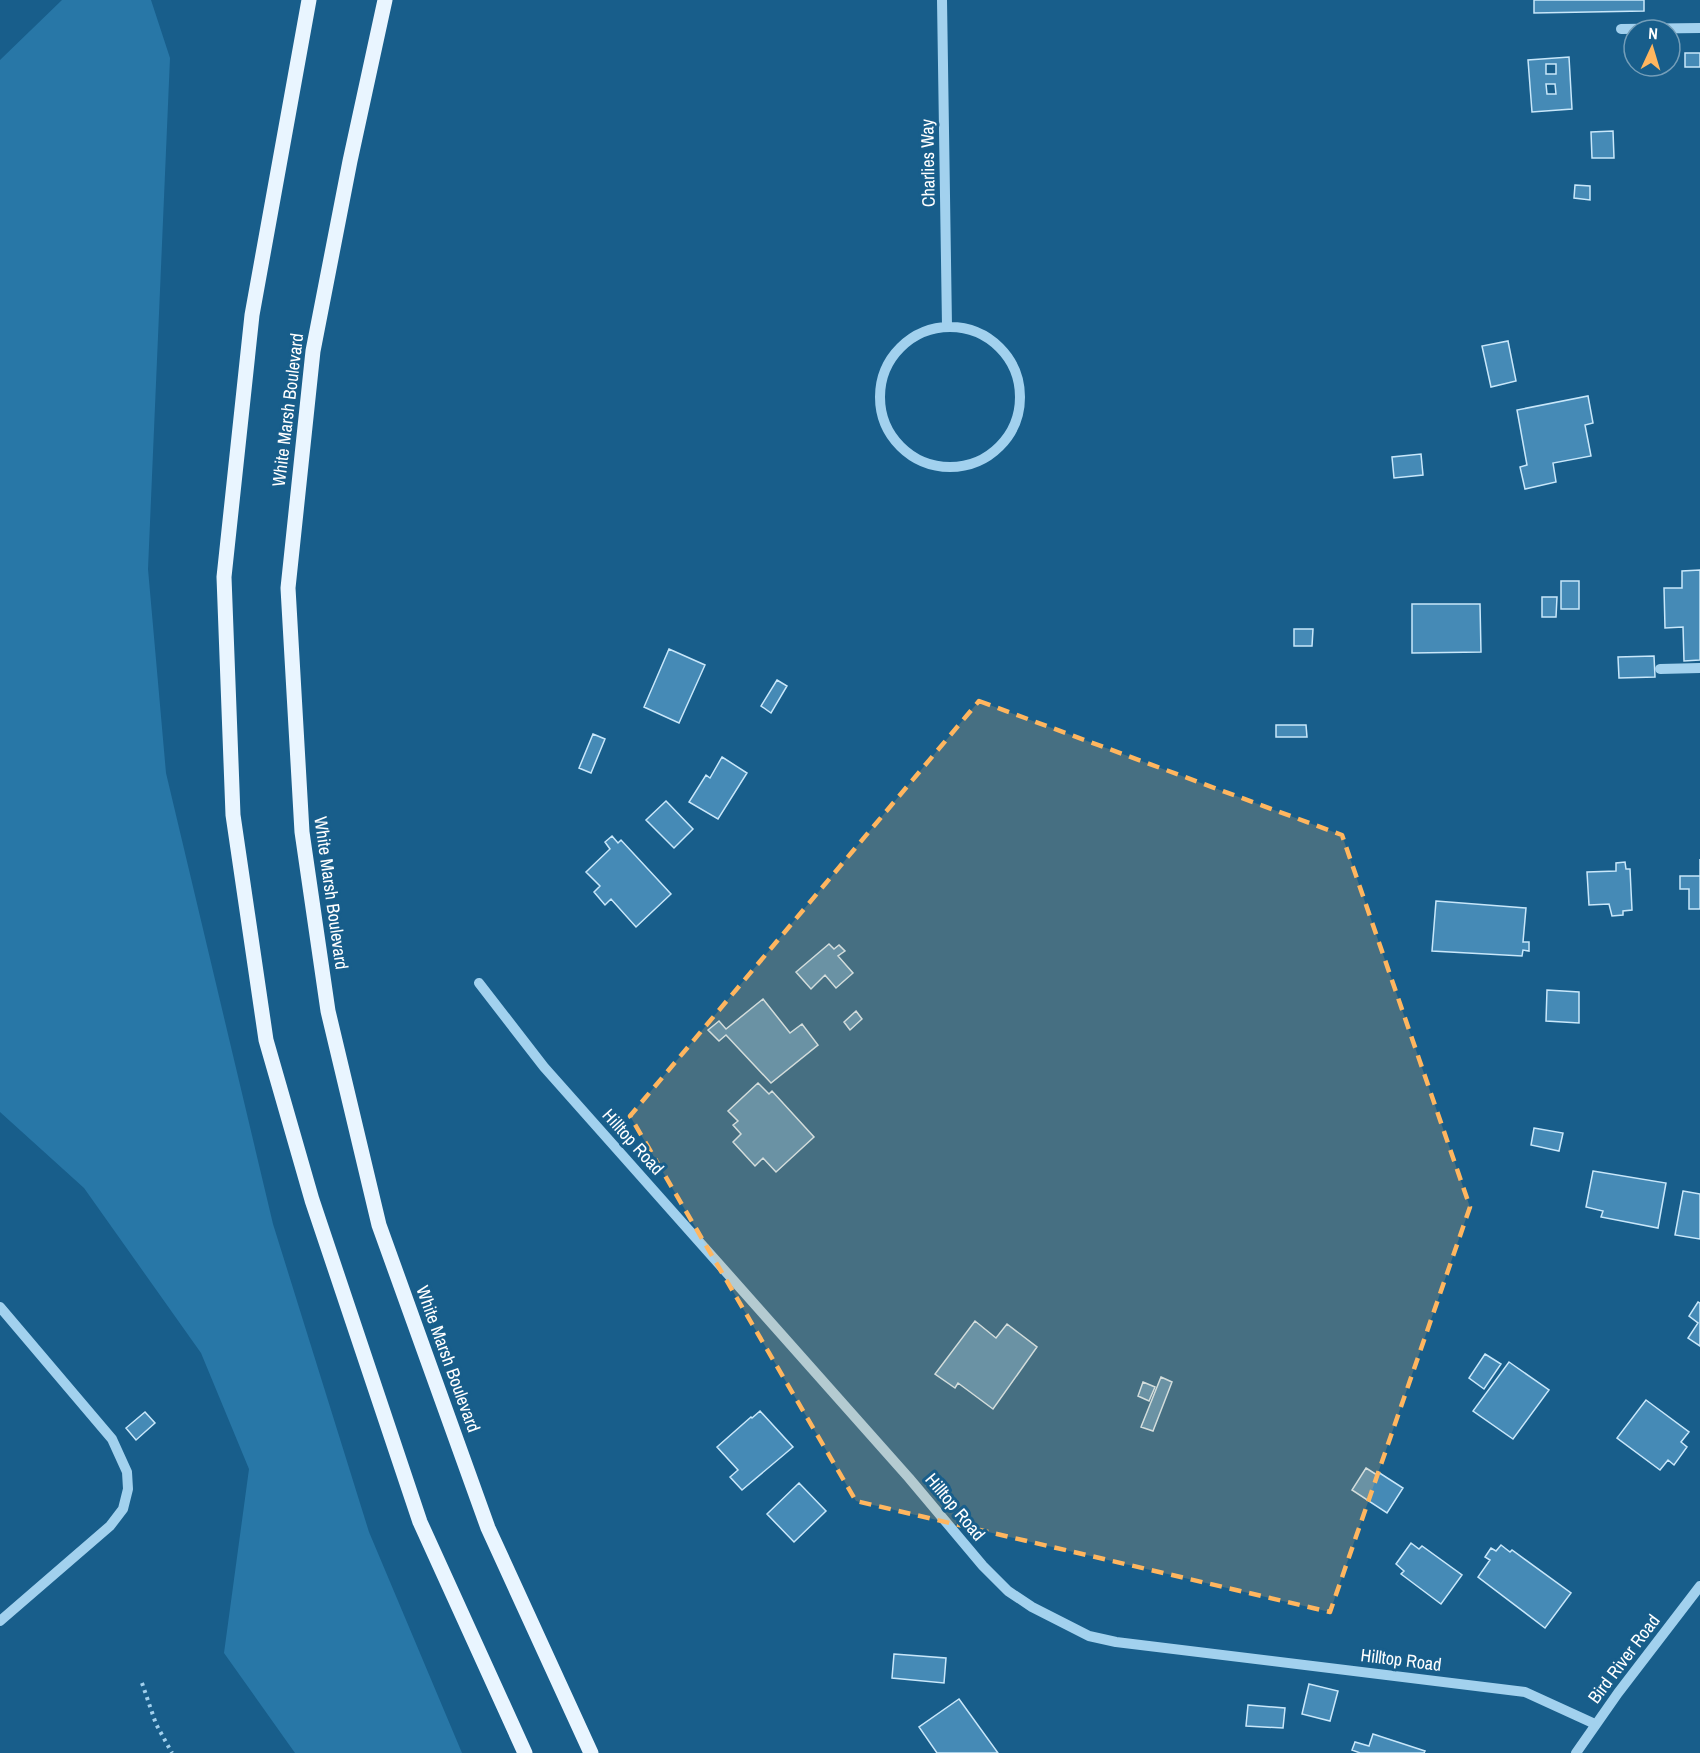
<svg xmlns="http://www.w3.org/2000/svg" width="1700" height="1753" font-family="'Archivo Narrow',sans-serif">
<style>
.green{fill:#2877a7}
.building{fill:#458ab6;stroke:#c8e7fa;stroke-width:1.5;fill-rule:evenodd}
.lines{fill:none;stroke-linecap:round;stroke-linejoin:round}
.path{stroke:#a2d1ee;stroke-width:4;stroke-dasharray:3 4.5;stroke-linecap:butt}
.minor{stroke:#a2d1ee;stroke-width:10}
.major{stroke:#e9f5ff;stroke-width:15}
.marked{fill:#ffb65f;fill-opacity:0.2;stroke:#ffb65f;stroke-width:4.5;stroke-dasharray:12 8;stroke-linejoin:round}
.labels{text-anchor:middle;stroke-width:6;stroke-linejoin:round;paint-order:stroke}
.street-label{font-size:18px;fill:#fff;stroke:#185e8b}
</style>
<rect width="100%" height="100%" fill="#185e8b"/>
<path class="green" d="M62,0h89l19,58 -22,511 18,204 107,451 96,308 93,221h-167l-71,-100 25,-184 -48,-116 -117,-165 -84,-76v-1052z"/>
<path class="building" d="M1534,0h110v11l-110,2z
M1685,53h15v14h-15z
M1569,57l3,52 -40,3 -4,-52zM1546,64h10v10h-10zM1546,84h9l1,10h-9z
M1613,131l1,27h-22l-1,-26z
M1575,185l15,1v14l-16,-2z
M1508,341l8,40 -25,6 -9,-41z
M1588,396l5,27 -8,2 6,31 -38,7 3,19 -31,7 -5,-22 7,-2 -10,-55z
M1421,454l2,21 -29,3 -2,-21z
M1700,570v90l-16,1 -1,-34 -18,1 -1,-40h18v-17z
M1561,581h18v28h-18z
M1542,597h15l-1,20h-14z
M1412,604h68l1,48 -69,1z
M1294,629h19l-1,17h-18z
M669,649l36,16 -26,58 -35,-16z
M1654,656l1,21 -36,1 -1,-21z
M777,680l10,6 -16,27 -10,-7z
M1276,725h30l1,12h-31z
M593,734l12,5 -14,34 -12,-5z
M722,757l25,16 -29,46 -29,-17 17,-27 4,3z
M666,801l27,28 -19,19 -28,-28z
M612,836l6,7 3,-3 50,54 -35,33 -25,-28 -6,6 -11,-13 6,-6 -14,-14 24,-23 -5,-7z
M1700,859v50h-11v-20h-9v-13h20z
M1625,862l1,7h4l2,41 -9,1v4l-11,1 -3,-12 -20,1 -2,-33 29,-1v-8z
M1436,901l90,7 -3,34h6v9l-6,-1 -1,6 -90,-5z
M829,944l5,5 5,-4 6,6 -7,5 15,17 -17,15 -11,-13 -14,14 -15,-17z
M1547,990l32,2v31l-33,-2z
M763,999l27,34 12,-9 16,21 -47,38 -45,-48 -7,6 -11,-11 11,-9 7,8z
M856,1011l6,8 -12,11 -6,-8z
M758,1083l11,11 3,-3 42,46 -38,35 -13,-14 -8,8 -22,-24 8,-8 -8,-9 5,-4 -10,-10z
M1534,1128l29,5 -4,18 -28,-6z
M1593,1171l73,12 -8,45 -57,-11 2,-6 -17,-4z
M1683,1191l17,3v45l-25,-4z
M1698,1302l2,1v43l-12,-8 10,-15 -9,-7z
M975,1321l21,17 11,-14 30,23 -44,62 -35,-26 -3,5 -20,-14z
M1485,1354l16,10 -17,25 -15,-11z
M1509,1362l40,28 -36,49 -40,-28z
M1161,1377l11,5 -19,49 -12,-4z
M1143,1382l12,5 -6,14 -11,-5z
M1646,1400l43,32 -8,10 6,5 -13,18 -6,-5 -8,10 -43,-32z
M760,1411l33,36 -51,43 -12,-13 8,-7 -21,-23 34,-30 1,1z
M145,1412l10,11 -19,17 -10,-12z
M1366,1468l11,7 1,-3 25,16 -16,25 -35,-23z
M799,1483l27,28 -32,31 -27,-28z
M1411,1543l8,6 3,-3 40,29 -21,29 -40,-30 3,-3 -8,-7z
M1501,1545l9,7 2,-2 59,43 -26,35 -67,-51 12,-17 -5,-3 6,-9 5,3z
M894,1654l52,4 -2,25 -52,-5z
M1309,1684l29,7 -8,30 -28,-7z
M959,1699l39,54h-61l-18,-26z
M1248,1705l37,3 -2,20 -37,-2z
M1373,1734l52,17 -1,2h-64l-8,-3 3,-8 14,4z"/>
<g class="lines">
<path class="path" d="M142,1683l14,41 16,29"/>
<path class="minor" d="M942,0l5,326
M1621,29l79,-1
M880 397a70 70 0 1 1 140 0a70 70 0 1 1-140 0Z
M1660,669l40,-1
M479,983l65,84 365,411 74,88 25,25 24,16 57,29 27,6 409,50 70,32
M0,1307l112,132 15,33 1,17 -5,20 -13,17 -110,95
M1576,1753l42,-60 82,-107"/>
<path class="major" d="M309,0l-57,315 -28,262 9,238 33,225 46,160 108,322 105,231
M385,0l-35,161 -37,190 -25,237 14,244 26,179 51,214 109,303 103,225"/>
</g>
<path class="marked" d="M979,701l363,134 128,372 -140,405 -474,-111 -226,-385z"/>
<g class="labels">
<g class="street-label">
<text transform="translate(928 163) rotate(-91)" y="6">Charlies Way</text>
<text transform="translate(288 410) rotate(-83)" y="6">White Marsh Boulevard</text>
<text transform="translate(331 893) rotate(82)" y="6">White Marsh Boulevard</text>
<text transform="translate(633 1142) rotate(48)" y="6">Hilltop Road</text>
<text transform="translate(448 1359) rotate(70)" y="6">White Marsh Boulevard</text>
<text transform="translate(955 1507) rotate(50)" y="6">Hilltop Road</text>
<text transform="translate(1624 1659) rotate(-53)" y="6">Bird River Road</text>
<text transform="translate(1401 1660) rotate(7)" y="6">Hilltop Road</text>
</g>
</g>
<g transform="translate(1652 48) rotate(4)"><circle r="28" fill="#185e8b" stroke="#749eb9" stroke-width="1.5"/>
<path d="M0-4.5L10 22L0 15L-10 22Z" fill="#ffb65f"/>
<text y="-9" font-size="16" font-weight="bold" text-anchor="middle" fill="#ffffff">N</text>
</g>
</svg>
